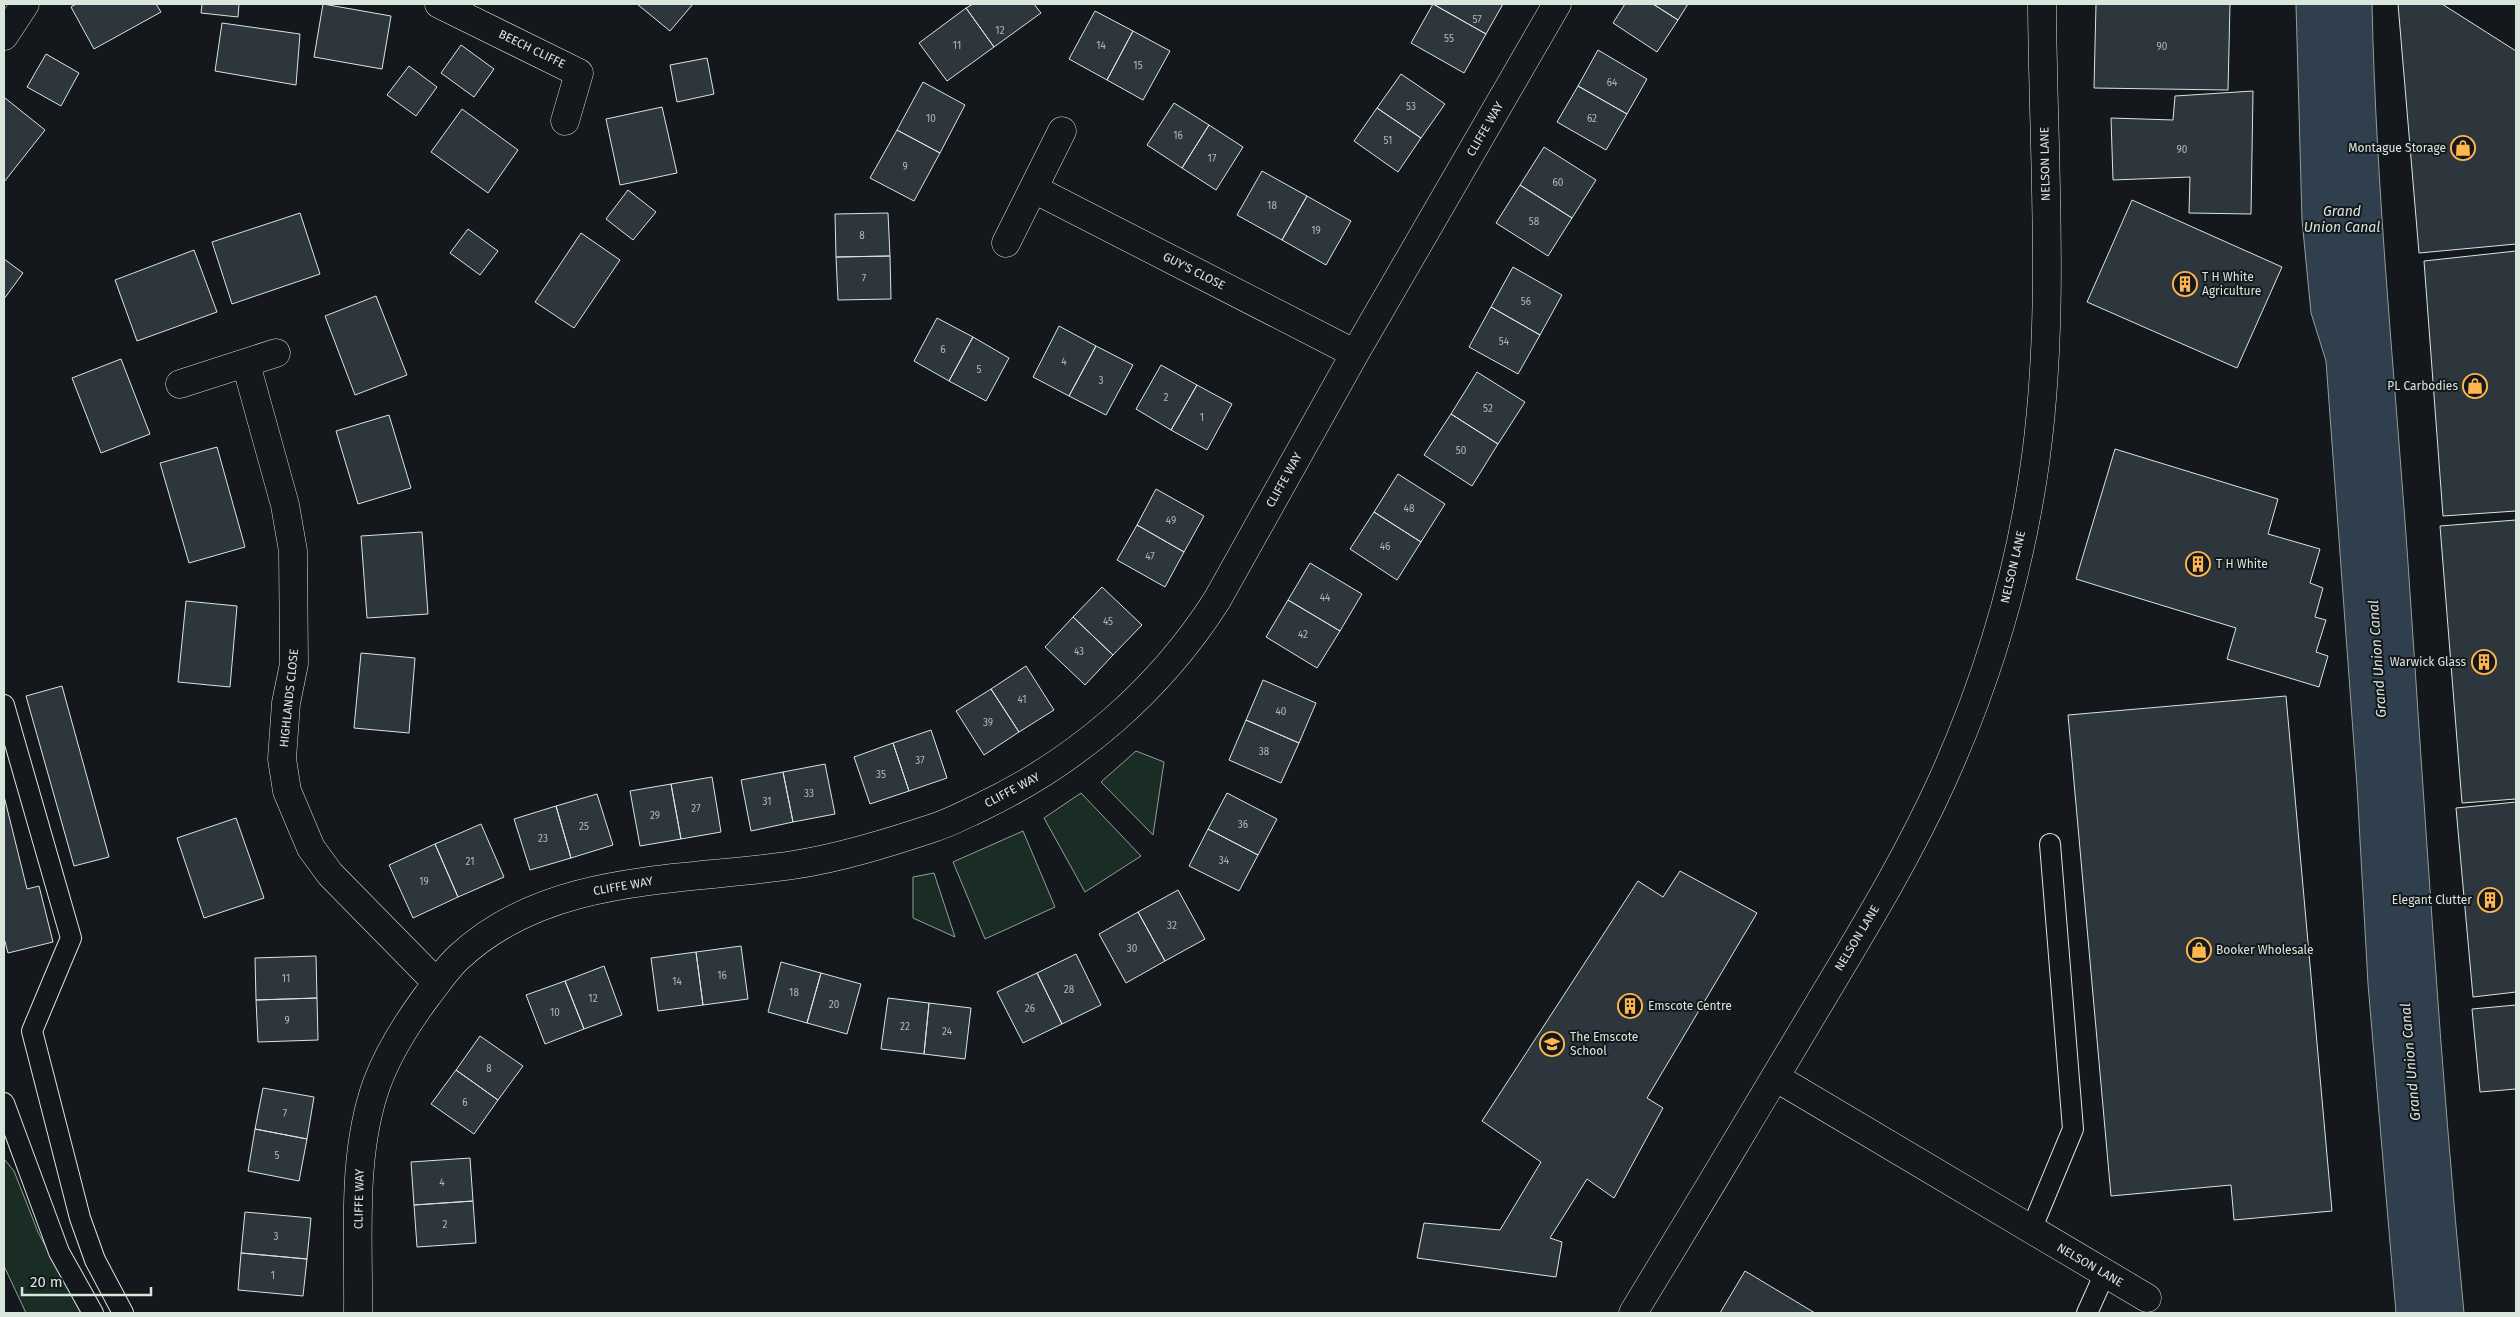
<svg xmlns="http://www.w3.org/2000/svg" width="2520" height="1317" font-family="'Fira Sans',sans-serif">
<style>
.green{fill:#1a2d24;stroke:#939e99}
.water{fill:#2f3f4d;stroke:#939e99}
.building{fill:#2c363c;stroke:#d8e6dc}
.lines{fill:none;stroke-linecap:round;stroke-linejoin:round}
.service-casing{stroke:#d8e6dc;stroke-width:22}
.minor-casing{stroke:#d8e6dc;stroke-width:29}
.service{stroke:#14181c;stroke-width:20}
.minor{stroke:#14181c;stroke-width:28}
.labels{text-anchor:middle;stroke-width:4;stroke-linejoin:round;paint-order:stroke}
.number-label{font-size:10px;fill:#adbab4}
.street-label{font-size:12px;fill:#d8e6dc;stroke:#14181c}
.poi-label{font-size:12px;fill:#d8e6dc;stroke:#14181c;text-anchor:start}
.water-label{font-size:14px;font-style:italic;fill:#d8e6dc;stroke:#14181c}
</style>
<rect width="100%" height="100%" fill="#14181c"/>
<path class="green" d="M1136,751l28,11 -11,73 -52,-53z
M1081,793l60,63 -56,36 -41,-74z
M1023,831l32,76 -70,32 -32,-77z
M934,873l21,64 -42,-19v-41z
M4,1159l10,12 24,61 43,81h-55l-22,-47z"/>
<path class="water" d="M2372,4c4,187 23,373 36,559 17,250 32,501 56,750h-68l-28,-329 -11,-198 -31,-425 -15,-48 -9,-93 -6,-216z"/>
<path class="building" d="M76,4h80l5,8 -67,37 -23,-42z
M202,4h37l-1,13 -37,-4z
M323,4l68,12 -9,53 -68,-12z
M637,4h56l-23,27z
M973,4h61l7,9 -47,34 -28,-39z
M1433,4l53,30 -22,39 -53,-30z
M1433,4h70l-17,30z
M1625,4h28l25,16 -21,32 -44,-29z
M1653,4h35l-10,16z
M2096,4h134l-2,86 -134,-2z
M2398,4h44l74,47v193l-97,9z
M966,8l28,39 -47,34 -28,-38z
M1095,11l38,20 -26,49 -38,-21z
M222,23l78,11 -4,51 -81,-14z
M1133,31l37,20 -27,49 -36,-20z
M461,45l33,24 -20,28 -33,-24z
M1598,50l49,29 -20,35 -49,-28z
M46,54l33,19 -18,33 -34,-19z
M707,58l7,36 -37,8 -7,-37z
M409,66l28,21 -21,29 -29,-21z
M1401,74l44,30 -24,34 -44,-30z
M923,82l42,23 -25,48 -43,-23z
M1578,86l49,28 -21,36 -49,-28z
M2253,91l-2,123 -62,-1 1,-36 -77,3 -2,-62 62,2 2,-24z
M5,98l40,32 -41,52v-83z
M1174,103l35,22 -27,43 -35,-23z
M662,107l15,66 -57,12 -14,-66z
M1377,108l44,30 -23,34 -44,-31z
M462,109l56,41 -30,43 -57,-41z
M1209,125l34,22 -27,43 -34,-22z
M897,130l43,23 -26,48 -44,-23z
M1544,147l52,33 -24,38 -52,-33z
M1262,171l45,25 -25,44 -45,-25z
M1520,185l52,33 -24,38 -52,-33z
M628,190l28,22 -23,28 -27,-21z
M1307,196l44,25 -25,44 -44,-25z
M2132,200l150,67 -45,101 -150,-66z
M300,213l20,61 -88,30 -20,-62z
M888,213l2,43 -54,1 -1,-43z
M468,229l30,22 -18,24 -30,-22z
M581,233l39,27 -46,68 -39,-26z
M194,250l23,62 -80,29 -22,-61z
M2516,251v260l-73,5 -19,-255z
M890,256l1,43 -53,1 -2,-43z
M4,259l19,14 -19,26z
M1513,267l49,28 -22,40 -49,-28z
M376,296l31,79 -52,20 -30,-79z
M1491,307l49,28 -22,39 -49,-27z
M937,318l36,19 -24,44 -35,-20z
M1059,326l37,20 -27,50 -36,-19z
M973,337l36,21 -23,43 -37,-20z
M1096,346l37,19 -27,50 -37,-19z
M121,359l29,75 -49,19 -29,-75z
M1161,365l36,20 -26,45 -35,-21z
M1477,372l48,30 -27,42 -47,-30z
M1197,385l35,19 -25,46 -36,-20z
M1451,414l47,30 -26,42 -48,-31z
M389,415l22,73 -53,16 -22,-73z
M217,447l28,100 -56,16 -29,-100z
M2115,449l163,50 -10,35 52,15 -10,34 13,5 -8,29 11,3 -10,32 12,4 -9,31 -92,-28 9,-31 -160,-49z
M1398,474l47,30 -24,38 -47,-30z
M1156,489l48,27 -20,36 -47,-27z
M1374,512l47,30 -24,38 -47,-31z
M2516,520v279l-54,4 -22,-277z
M1137,525l47,27 -19,35 -48,-27z
M422,532l6,82 -61,4 -6,-82z
M1310,563l52,31 -22,37 -52,-31z
M1102,587l40,38 -29,30 -40,-38z
M1288,600l52,31 -23,37 -51,-31z
M186,601l51,5 -7,81 -52,-5z
M1073,617l40,38 -28,30 -40,-38z
M361,653l54,5 -6,75 -55,-5z
M1026,666l28,44 -35,22 -28,-43z
M1263,680l53,23 -17,40 -53,-23z
M62,686l47,171 -35,9 -48,-170z
M991,689l28,43 -35,23 -28,-44z
M2286,696l46,515 -98,9 -3,-35 -120,11 -43,-481z
M1246,720l53,23 -18,40 -52,-23z
M931,730l16,48 -38,13 -16,-48z
M893,743l16,48 -39,13 -16,-47z
M825,764l10,50 -42,8 -10,-50z
M783,772l10,50 -42,9 -10,-51z
M712,777l9,55 -40,7 -10,-55z
M671,784l10,55 -41,7 -10,-55z
M1227,793l50,26 -19,36 -50,-26z
M597,794l16,51 -42,13 -15,-52z
M4,796l23,93 12,-3 14,56 -45,11 -4,-15z
M2516,802v190l-43,5 -17,-189z
M556,806l15,52 -41,12 -16,-51z
M236,818l28,80 -60,20 -27,-80z
M481,824l23,53 -46,20 -23,-53z
M1208,829l50,26 -19,36 -50,-25z
M435,844l23,53 -45,21 -24,-53z
M1680,871l77,42 -110,185 16,10 -49,90 -27,-19 -37,59 12,4 -6,35 -139,-19 7,-35 76,7 41,-68 -59,-41 156,-240 25,16z
M1178,890l27,49 -40,22 -27,-49z
M1138,912l27,49 -39,22 -27,-49z
M741,946l7,53 -45,6 -7,-53z
M696,952l7,53 -45,6 -7,-53z
M1076,954l25,51 -39,19 -25,-51z
M316,956l1,42 -61,2 -1,-42z
M781,962l40,11 -14,50 -39,-11z
M604,966l18,49 -38,14 -19,-48z
M821,973l40,11 -14,50 -40,-11z
M1037,973l25,51 -39,19 -26,-51z
M565,981l19,48 -39,15 -19,-49z
M317,998l1,42 -60,2 -2,-42z
M888,998l41,5 -5,51 -43,-5z
M929,1003l42,5 -6,51 -41,-5z
M2516,1005v84l-36,3 -8,-83z
M480,1036l43,30 -25,34 -42,-30z
M456,1070l42,30 -24,34 -43,-30z
M263,1088l51,9 -7,42 -52,-10z
M255,1129l52,10 -8,42 -51,-10z
M470,1158l3,43 -59,4 -3,-43z
M473,1201l3,42 -59,4 -3,-42z
M245,1212l66,6 -4,41 -66,-6z
M241,1253l66,6 -4,37 -65,-6z
M1745,1271l70,42h-95z"/>
<g class="lines">
<defs>
<path id="service" d="M4,705l67,233 -39,93 48,187 15,42 28,53
M4,1103l55,149 34,61
M2031,1230l42,-101 -23,-285
M2087,1313l18,-40"/>
<path id="minor" d="M439,4l140,69 -14,48
M4,36l21,-32
M1034,189l308,158 12,8
M1006,243l56,-112
M246,364l39,141 8,46 1,113 -8,39 -4,56 5,32 24,57 19,26 107,109
M180,384l96,-31
M1775,1077l372,221
M358,1313c1,-76 -7,-158 19,-230 12,-32 30,-60 50,-87 10,-13 20,-28 32,-39 90,-84 221,-75 334,-92 47,-7 95,-22 140,-37 16,-5 31,-13 46,-20 97,-46 180,-117 238,-208l137,-245 203,-351
M1633,1313c59,-97 117,-193 175,-291 47,-79 96,-157 134,-241 43,-95 75,-200 91,-304 24,-156 10,-316 9,-473"/>
</defs>
<use href="#service" class="service-casing"/>
<use href="#minor" class="minor-casing"/>
<use href="#service" class="service"/>
<use href="#minor" class="minor"/>
</g>
<defs>
<symbol id="shop-ring" viewBox="-11 -11 22 22"><circle r="9.5" fill="#14181c" stroke="#ffb74d" stroke-width="1.5"/><path d="M-5-2.5h2.3a2.7 3.5 0 0 1 5.4 0H5L5.5 6h-11ZM-1.5-2.5h3a1.5 2.3 0 0 0-3 0Z" fill="#ffb74d"/></symbol>
<symbol id="building-ring" viewBox="-11 -11 22 22"><circle r="9.5" fill="#14181c" stroke="#ffb74d" stroke-width="1.5"/><path d="M-4-6H4V6H1V3H-1V6H-4ZM-2.5-4.3h1.7v1.8h-1.7ZM.8-4.3h1.7v1.8H.8ZM-2.5-1h1.7V.8h-1.7ZM.8-1h1.7V.8H.8Z" fill="#ffb74d"/></symbol>
<symbol id="school-ring" viewBox="-11 -11 22 22"><circle r="9.5" fill="#14181c" stroke="#ffb74d" stroke-width="1.5"/><path d="M0-5L7-2L0 1L-7-2ZM-4 1L0 2.5L4 1V4Q0 6-4 4Z" fill="#ffb74d"/></symbol>
</defs>
<g fill-rule="evenodd">
<use href="#shop-ring" x="2449" y="134" width="28" height="28"/>
<use href="#building-ring" x="2171" y="270" width="28" height="28"/>
<use href="#shop-ring" x="2461" y="372" width="28" height="28"/>
<use href="#building-ring" x="2184" y="550" width="28" height="28"/>
<use href="#building-ring" x="2470" y="648" width="28" height="28"/>
<use href="#building-ring" x="2476" y="886" width="28" height="28"/>
<use href="#shop-ring" x="2185" y="936" width="28" height="28"/>
<use href="#building-ring" x="1616" y="992" width="28" height="28"/>
<use href="#school-ring" x="1538" y="1030" width="28" height="28"/>
</g>
<g class="labels">
<g class="number-label">
<text x="1477" y="23">57</text>
<text x="1000" y="34">12</text>
<text x="1449" y="42">55</text>
<text x="957" y="49">11</text>
<text x="1101" y="49">14</text>
<text x="2162" y="50">90</text>
<text x="1138" y="69">15</text>
<text x="1612" y="86">64</text>
<text x="1411" y="110">53</text>
<text x="931" y="122">10</text>
<text x="1592" y="122">62</text>
<text x="1178" y="139">16</text>
<text x="1388" y="144">51</text>
<text x="2182" y="153">90</text>
<text x="1212" y="162">17</text>
<text x="905" y="170">9</text>
<text x="1558" y="186">60</text>
<text x="1272" y="209">18</text>
<text x="1534" y="225">58</text>
<text x="1316" y="234">19</text>
<text x="862" y="239">8</text>
<text x="864" y="282">7</text>
<text x="1526" y="305">56</text>
<text x="1504" y="345">54</text>
<text x="943" y="353">6</text>
<text x="1064" y="365">4</text>
<text x="979" y="373">5</text>
<text x="1101" y="384">3</text>
<text x="1166" y="401">2</text>
<text x="1488" y="412">52</text>
<text x="1202" y="421">1</text>
<text x="1461" y="454">50</text>
<text x="1409" y="512">48</text>
<text x="1171" y="524">49</text>
<text x="1385" y="550">46</text>
<text x="1150" y="560">47</text>
<text x="1325" y="601">44</text>
<text x="1108" y="625">45</text>
<text x="1303" y="638">42</text>
<text x="1079" y="655">43</text>
<text x="1022" y="703">41</text>
<text x="1281" y="715">40</text>
<text x="988" y="726">39</text>
<text x="1264" y="755">38</text>
<text x="920" y="764">37</text>
<text x="881" y="778">35</text>
<text x="809" y="797">33</text>
<text x="767" y="805">31</text>
<text x="696" y="812">27</text>
<text x="655" y="819">29</text>
<text x="1243" y="828">36</text>
<text x="584" y="830">25</text>
<text x="543" y="842">23</text>
<text x="1224" y="864">34</text>
<text x="470" y="865">21</text>
<text x="424" y="885">19</text>
<text x="1172" y="929">32</text>
<text x="1132" y="952">30</text>
<text x="722" y="979">16</text>
<text x="286" y="982">11</text>
<text x="677" y="985">14</text>
<text x="1069" y="993">28</text>
<text x="794" y="996">18</text>
<text x="593" y="1002">12</text>
<text x="834" y="1008">20</text>
<text x="1030" y="1012">26</text>
<text x="555" y="1016">10</text>
<text x="287" y="1024">9</text>
<text x="905" y="1030">22</text>
<text x="947" y="1035">24</text>
<text x="489" y="1072">8</text>
<text x="465" y="1106">6</text>
<text x="285" y="1117">7</text>
<text x="277" y="1159">5</text>
<text x="442" y="1186">4</text>
<text x="445" y="1228">2</text>
<text x="276" y="1240">3</text>
<text x="273" y="1279">1</text>
</g>
<g class="street-label">
<text transform="translate(532 49) rotate(26)" y="4">BEECH CLIFFE</text>
<text transform="translate(1485 129) rotate(-60)" y="4">CLIFFE WAY</text>
<text transform="translate(2045 164) rotate(-91)" y="4">NELSON LANE</text>
<text transform="translate(1194 271) rotate(27)" y="4">GUY'S CLOSE</text>
<text transform="translate(1284 480) rotate(-61)" y="4">CLIFFE WAY</text>
<text transform="translate(2013 567) rotate(-77)" y="4">NELSON LANE</text>
<text transform="translate(289 698) rotate(-84)" y="4">HIGHLANDS CLOSE</text>
<text transform="translate(1012 790) rotate(-28)" y="4">CLIFFE WAY</text>
<text transform="translate(623 886) rotate(-10)" y="4">CLIFFE WAY</text>
<text transform="translate(1857 938) rotate(-59)" y="4">NELSON LANE</text>
<text transform="translate(359 1199) rotate(-89)" y="4">CLIFFE WAY</text>
<text transform="translate(2090 1265) rotate(30)" y="4">NELSON LANE</text>
</g>
<g class="poi-label">
<text x="2446" y="152" text-anchor="end">Montague Storage</text>
<text x="2202" y="281">T H White<tspan x="2202" dy="14">Agriculture</tspan></text>
<text x="2458" y="390" text-anchor="end">PL Carbodies</text>
<text x="2216" y="568">T H White</text>
<text x="2466" y="666" text-anchor="end">Warwick Glass</text>
<text x="2472" y="904" text-anchor="end">Elegant Clutter</text>
<text x="2216" y="954">Booker Wholesale</text>
<text x="1648" y="1010">Emscote Centre</text>
<text x="1570" y="1041">The Emscote<tspan x="1570" dy="14">School</tspan></text>
</g>
<g class="water-label">
<text x="2342" y="216">Grand<tspan x="2342" dy="16">Union Canal</tspan></text>
<text transform="translate(2377 659) rotate(-94)" y="5">Grand Union Canal</text>
<text transform="translate(2410 1062) rotate(-95)" y="5">Grand Union Canal</text>
</g>
</g>
<rect width="2520" height="1317" fill="none" stroke="#d8e6dc" stroke-width="10"/>
<path d="M22 1287v8h129v-8" fill="none" stroke="#d8e6dc" stroke-width="2.5"/>
<text x="30" y="1287" font-size="15" fill="#d8e6dc" stroke="#14181c" stroke-width="4" paint-order="stroke">20 m</text>
</svg>
